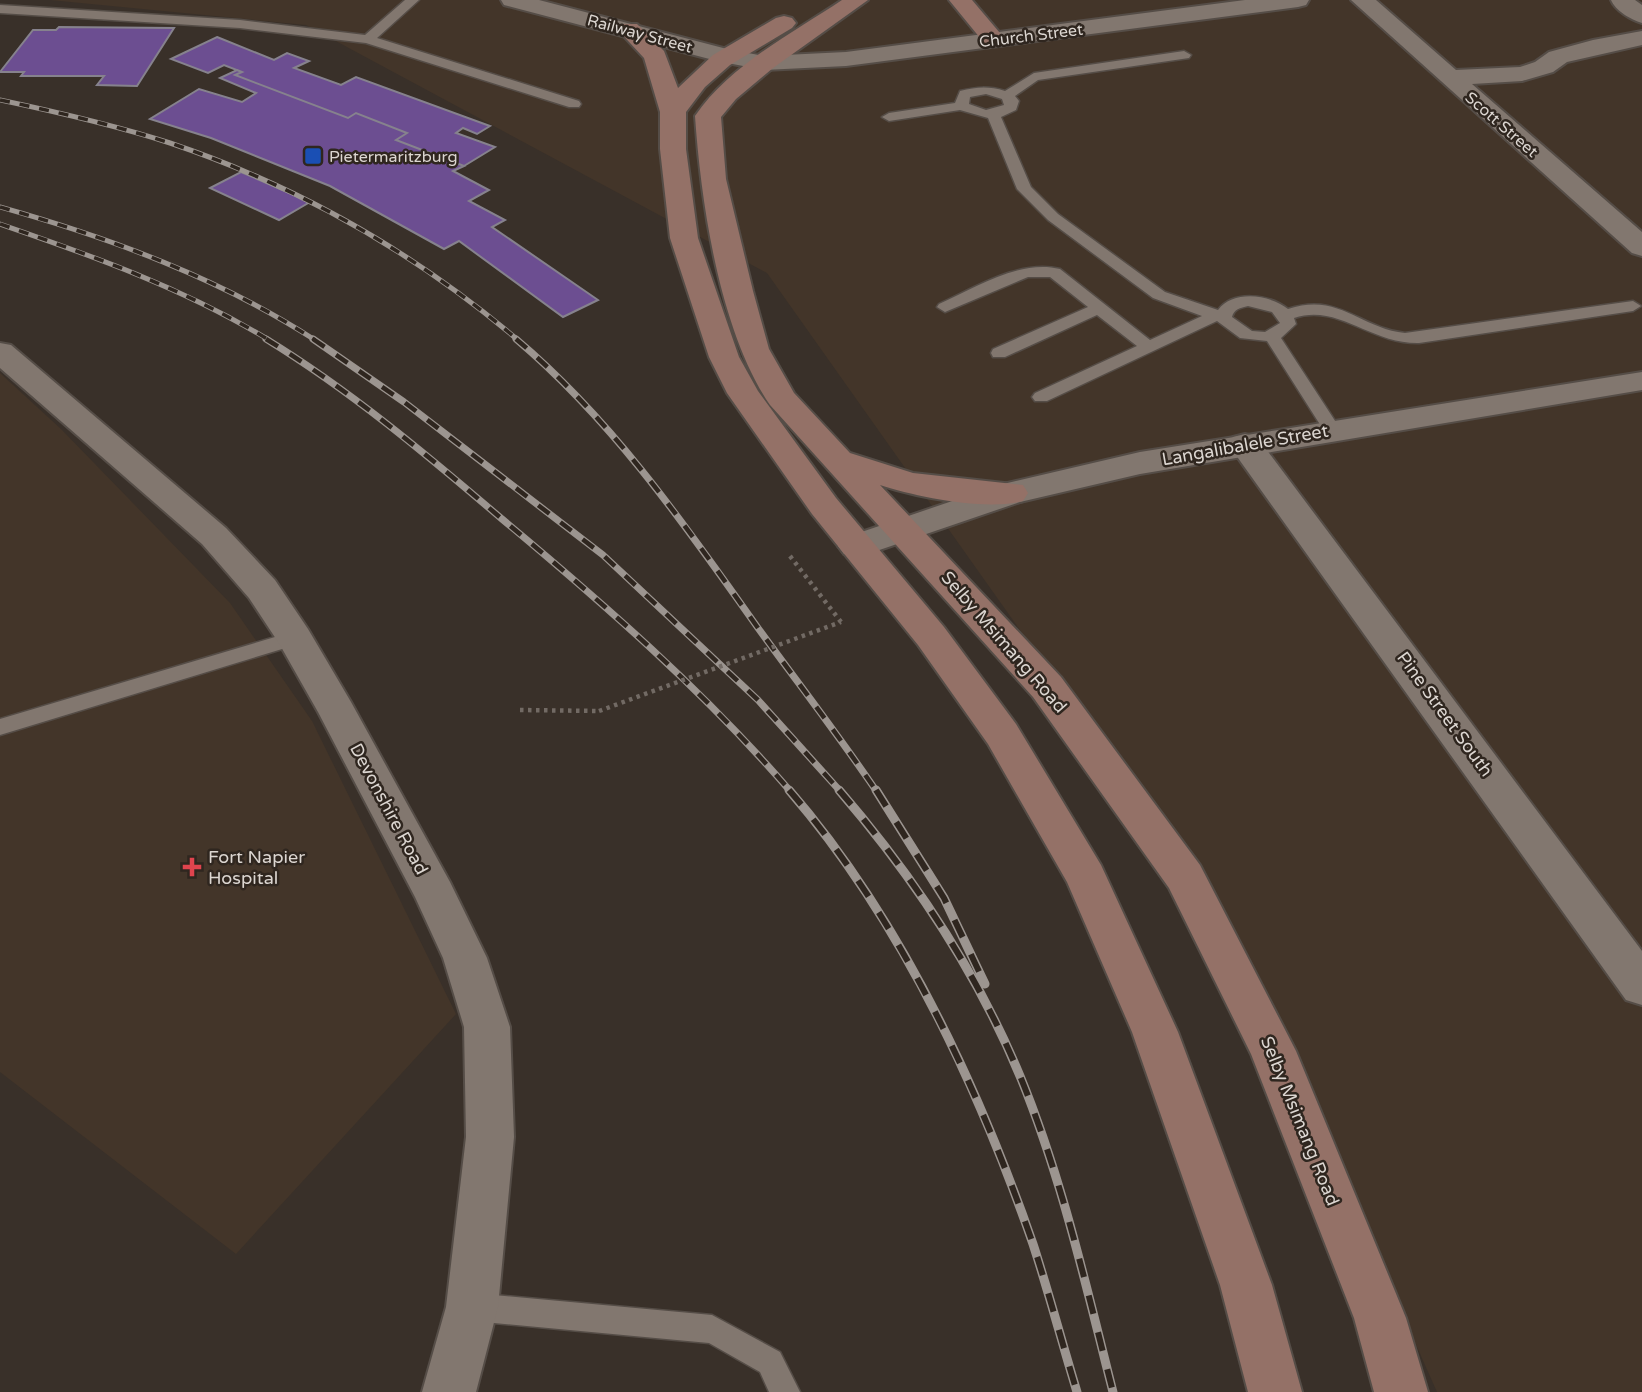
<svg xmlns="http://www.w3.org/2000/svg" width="1642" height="1392" font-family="'Varela Round',sans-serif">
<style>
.built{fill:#433529}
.building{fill:#6c4e91;stroke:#86828d;stroke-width:2}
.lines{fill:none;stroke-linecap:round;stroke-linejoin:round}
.service-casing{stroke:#554d47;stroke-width:3}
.minor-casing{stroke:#554d47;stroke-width:4}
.tertiary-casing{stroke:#554d47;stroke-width:4}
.secondary-casing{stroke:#554d47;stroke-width:4}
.path{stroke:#726a64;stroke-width:4.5;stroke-dasharray:3.5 4.5;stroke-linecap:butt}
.service{fill:#82776f;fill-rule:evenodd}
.minor{fill:#82776f;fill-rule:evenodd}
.tertiary{fill:#82776f;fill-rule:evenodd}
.secondary{fill:#947167;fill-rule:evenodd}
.rail-far2-casing{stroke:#9c9590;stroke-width:5}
.rail-far1-casing{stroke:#9c9590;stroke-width:7}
.rail-casing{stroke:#9c9590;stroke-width:9}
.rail-far2{stroke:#2f261f;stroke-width:3.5;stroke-dasharray:10;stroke-linecap:butt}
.rail-far1{stroke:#2f261f;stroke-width:4.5;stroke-dasharray:14;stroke-linecap:butt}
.rail{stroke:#2f261f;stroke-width:6;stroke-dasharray:19;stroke-linecap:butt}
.path-bridge{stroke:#726a64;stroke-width:4.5;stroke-dasharray:3.5 4.5;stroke-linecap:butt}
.transit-dot{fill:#1a4fb4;stroke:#2f261f;stroke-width:2.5}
.health-dot{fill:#e0444e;stroke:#2f261f;stroke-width:2.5}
.labels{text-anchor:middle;stroke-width:5;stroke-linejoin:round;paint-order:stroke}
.far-street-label{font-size:16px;fill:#dcd6d1;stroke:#2f261f}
.far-poi-label{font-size:16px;fill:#dcd6d1;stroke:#2f261f;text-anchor:start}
.street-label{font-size:18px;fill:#dcd6d1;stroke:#2f261f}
.poi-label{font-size:18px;fill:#dcd6d1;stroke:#2f261f;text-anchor:start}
</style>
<rect width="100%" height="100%" fill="#393029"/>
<path class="built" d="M50,0h1592v1392h-205l-206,-464 -464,-655 -461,-248z
M0,373l61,56 169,174 82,118 144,293 -220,240 -236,-182z"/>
<path class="building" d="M59,27l115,1 -37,58 -40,-1 7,-9h-83l3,-4h-24l33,-42h23z
M217,37l57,23 13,-7 22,8 -15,7 47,17 15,-8 134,49 -13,8 -14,-6 -7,5 39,14 -31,19 -68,-26 11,-7 -51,-20 -8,5 -113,-43 7,-3 -18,-7 -16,8 -37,-14z
M237,70l5,2 -7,3 113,43 8,-5 51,20 -11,7 68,26 -11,5 36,19 -20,11 36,19 -13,7 106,73 -35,17 -104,-76 -15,8 -114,-63 -119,-48 -61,-19 49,-30 43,13 14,-9 -36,-15z
M241,172l69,30 -31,18 -69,-32z"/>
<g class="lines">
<defs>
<path id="service" d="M405,0h14l-42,38 202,63 2,3 -2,3h-10l-203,-64 -126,-15 -240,-15v-8l240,15 125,15z
M1184,51l7,4 -2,3 -151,22 -23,16 4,5 -3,9 -15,7 30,70 27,27 107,78 53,18c15,-20 51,-16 70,-1 51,-17 71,19 117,24l228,-32 8,5 -8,5 -214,32c-49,1 -81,-40 -125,-25l2,6 -15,14 60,92 -9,5 -6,-1 -59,-93 -27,-3 -23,-17 -170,80h-12l-3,-4 3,-4 102,-47 -40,-31 -92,42h-12l-2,-4 2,-4 95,-42 -38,-30h-22l-83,35 -8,-5 2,-3c36,-16 80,-45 121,-35l90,71 52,-24 -49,-18 -105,-78 -31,-31 -29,-71 -28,-8 -71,11 -7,-4 7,-4 66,-10 5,-12c17,-4 28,-5 45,0l29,-18zM986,94l16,5 2,6 -18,5 -17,-6 1,-7zM1248,306l24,6 8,11 -15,9 -13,-1 -20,-14c2,-8 8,-9 16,-11z
M295,631l7,2 3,5 -3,5 -302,92v-16z
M472,1293l240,22 68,37 20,40h-31l-9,-20 -51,-29 -237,-22 -10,-4 -4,-10 4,-10z"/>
<path id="minor" d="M501,0h38l188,49 37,7 82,-4 399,-52h64l-3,5 -8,2 -452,59 -82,4 -47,-9 -213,-56z
M1351,0h25l80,70 64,-3 15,-5 14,-10 44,-12 49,-9v14l-75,17 -14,10 -31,9 -50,3 170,148v24l-10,-3z
M1611,0h24l7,5v18c-11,-3 -27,-13 -31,-23z
M0,343l11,2 215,183 49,52 33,49 43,73 99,180 37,76 23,69 4,110 -16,170 -22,85h-54l24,-85 20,-170 -2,-110 -21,-69 -28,-61 -97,-185 -38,-67 -31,-47 -47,-54 -202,-176z
M1245,434l12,3 385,514v54l-16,-5 -393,-549 -4,-7 4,-7z"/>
<path id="tertiary" d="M1642,372v18l-502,84 -120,28 -164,56 -12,-4 -6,-8 6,-8 155,-53 141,-33z"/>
<path id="secondary" d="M842,0h26l-95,68 -37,31 -15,18 5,62 27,112 16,58 25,44 56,60 63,20 110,12 5,8 -5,8c-37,10 -106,-4 -143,-16l181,192 139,188 96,186 110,267 22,74h-54l-20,-74 -103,-264 -82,-166 -136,-191 -263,-292c-50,-73 -69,-201 -75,-289 35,-51 96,-82 147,-116z
M949,0h23l33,39 -4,5h-16z
M784,16l8,2 4,5 -4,5 -62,37 -25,22 -19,25v37l12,89 41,119 19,34 78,107 108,129 72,97 85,141 77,167 94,253 30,107h-54l-28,-107 -88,-253 -65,-150 -79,-138 -70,-99 -106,-131 -85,-121 -18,-36 -39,-119 -10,-89v-37l-16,-54 -27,-29 4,-5h16l27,27 14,37 35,-33 63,-37z"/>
</defs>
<use href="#service" class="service-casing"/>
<use href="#minor" class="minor-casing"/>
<use href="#tertiary" class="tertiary-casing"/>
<use href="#secondary" class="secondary-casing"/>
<path class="path" d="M790,556l51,66
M520,710l79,1"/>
<use href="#service" class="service"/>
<use href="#minor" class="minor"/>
<use href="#tertiary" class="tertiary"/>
<use href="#secondary" class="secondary"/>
<defs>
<path id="rail-far2" d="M0,100c57,12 114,25 170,43 128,43 245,110 348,197
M0,207c110,31 219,71 315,133
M0,224c93,32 185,65 269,116"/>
<path id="rail-far1" d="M266,339c85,52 161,116 236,180 102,85 202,172 289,273
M313,339l91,63 199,153 155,145 83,92
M516,339c97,82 169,186 242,289 40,55 81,108 119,164"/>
<path id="rail" d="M789,790c110,127 189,296 244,454 16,49 29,99 44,148
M839,790c74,86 138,182 181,286 42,102 66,210 93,316
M876,790l68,108 41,86"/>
</defs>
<use href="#rail-far2" class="rail-far2-casing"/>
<use href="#rail-far1" class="rail-far1-casing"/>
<use href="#rail" class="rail-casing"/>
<use href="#rail-far2" class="rail-far2"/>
<use href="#rail-far1" class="rail-far1"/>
<use href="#rail" class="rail"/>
<path class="path-bridge" d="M599,711l242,-89"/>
</g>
<rect class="transit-dot" x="304" y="147" width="18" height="18" rx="3.5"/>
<path class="health-dot" d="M188.5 856.5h7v7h7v7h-7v7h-7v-7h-7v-7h7z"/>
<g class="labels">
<g class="far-street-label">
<text transform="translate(640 33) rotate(15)" y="6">Railway Street</text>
<text transform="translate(1031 35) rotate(-7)" y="6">Church Street</text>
<text transform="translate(1502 124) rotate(41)" y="6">Scott Street</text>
</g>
<g class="far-poi-label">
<text x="329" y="162">Pietermaritzburg</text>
</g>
<g class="street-label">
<text transform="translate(1245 445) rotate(-10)" y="6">Langalibalele Street</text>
<text transform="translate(1004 642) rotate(49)" y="6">Selby Msimang Road</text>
<text transform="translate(1445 714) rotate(54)" y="6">Pine Street South</text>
<text transform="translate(389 809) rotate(62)" y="6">Devonshire Road</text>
<text transform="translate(1300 1121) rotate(68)" y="6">Selby Msimang Road</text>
</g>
<g class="poi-label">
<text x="208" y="863">Fort Napier<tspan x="208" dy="21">Hospital</tspan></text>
</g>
</g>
</svg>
